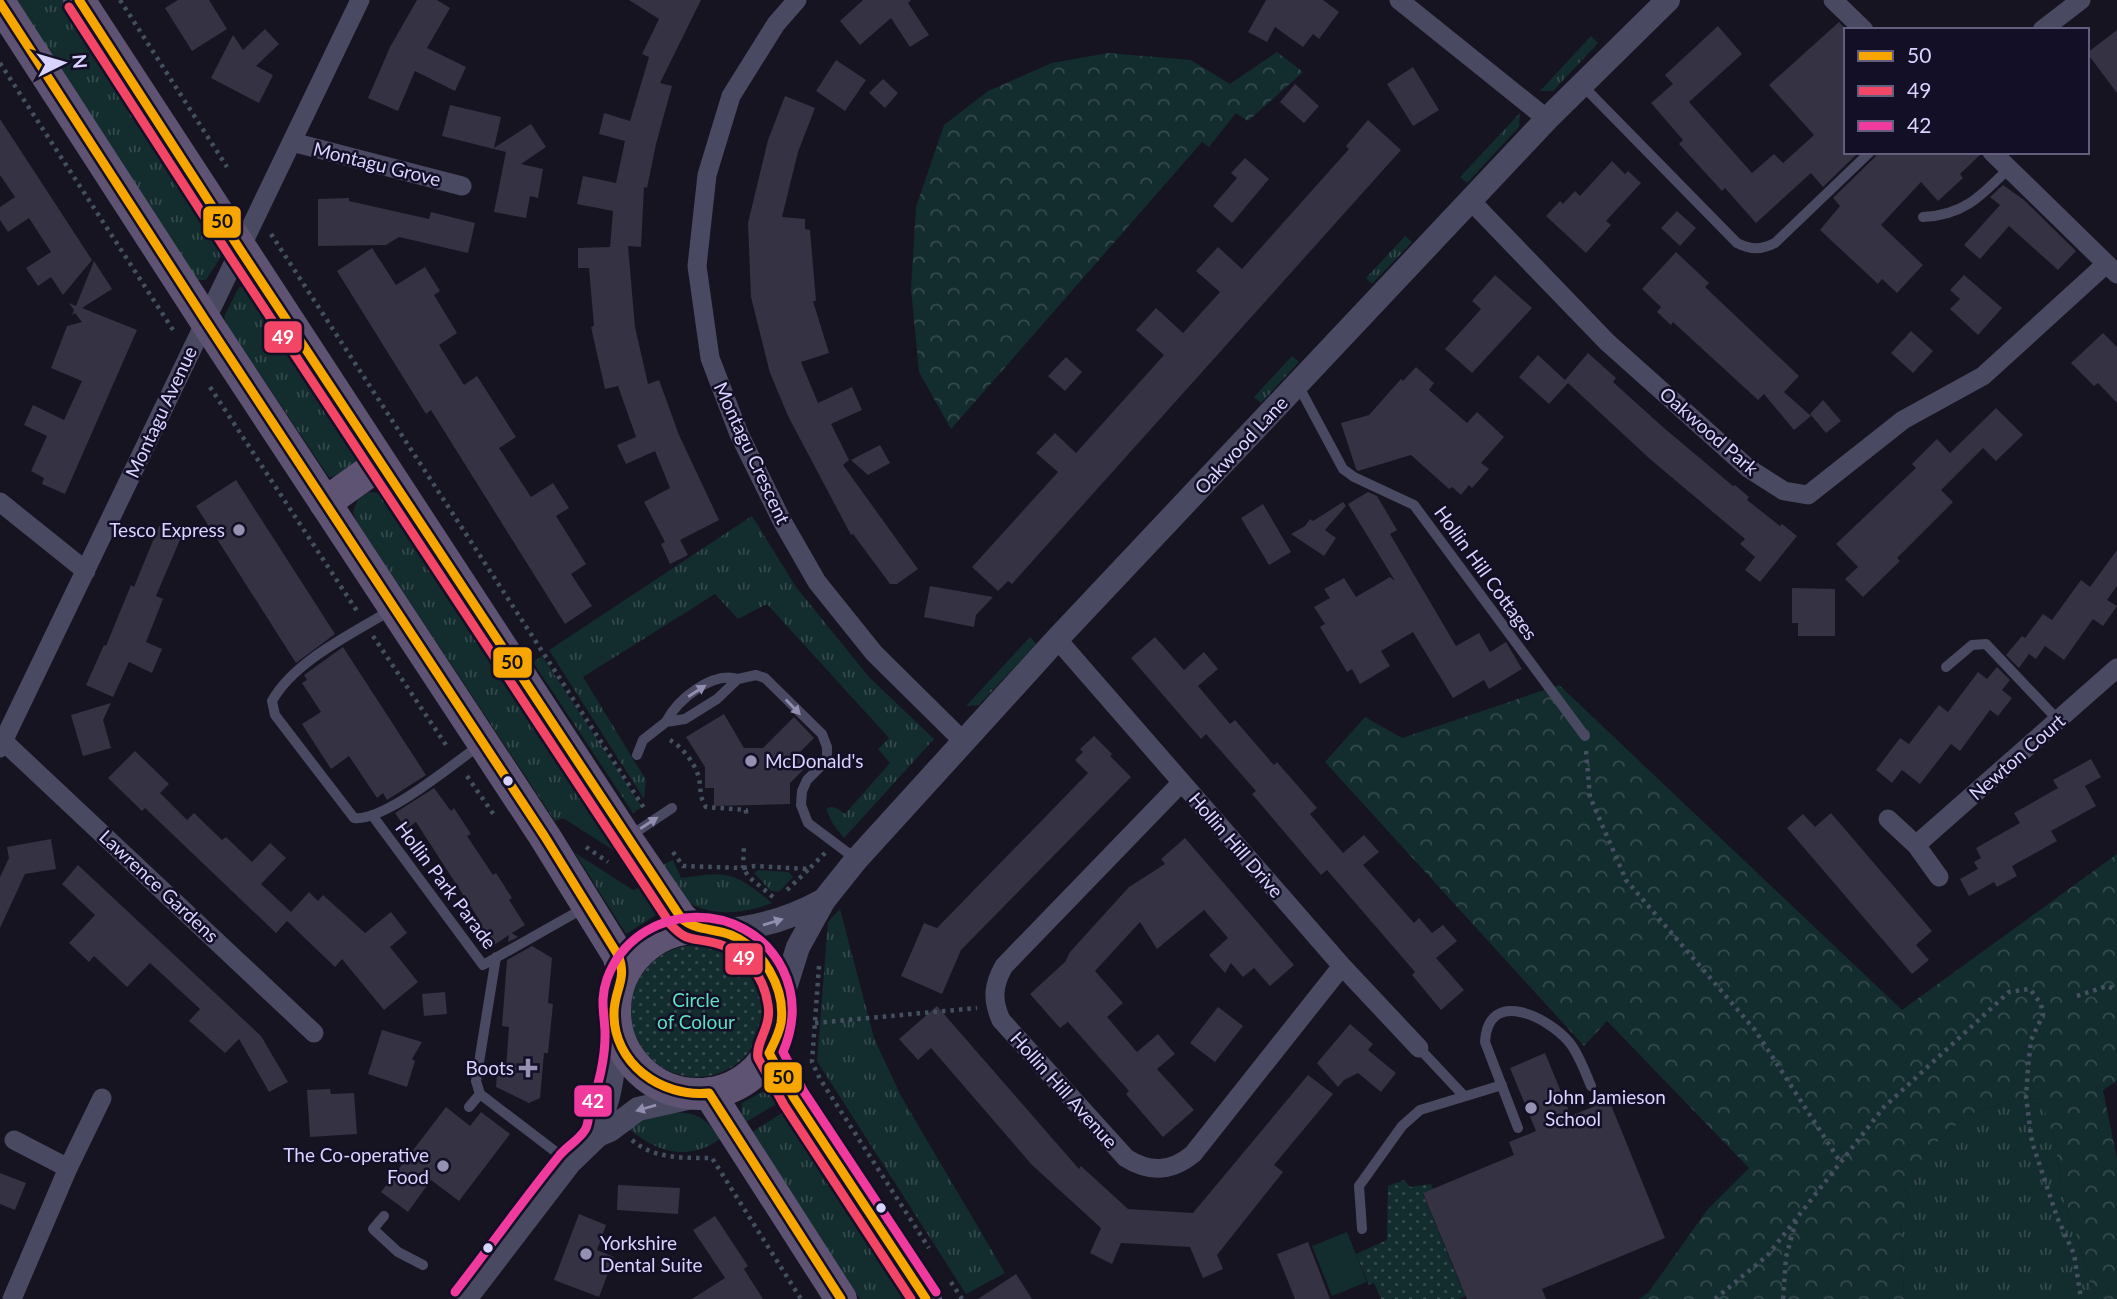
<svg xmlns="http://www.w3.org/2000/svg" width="2117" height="1299" font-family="Lato,sans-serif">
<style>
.grass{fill:url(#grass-tufts)}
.forest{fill:url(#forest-crowns)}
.park{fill:url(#park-dots)}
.pitch{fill:#132c2d}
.building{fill:#343243}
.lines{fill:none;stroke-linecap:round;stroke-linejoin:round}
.path{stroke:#44505f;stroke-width:4.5;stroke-dasharray:3.5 5;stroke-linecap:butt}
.service{stroke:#4a4962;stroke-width:10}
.minor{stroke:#4a4962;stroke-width:19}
.tertiary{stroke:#4a4962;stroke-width:24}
.primary{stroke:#5e5373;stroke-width:32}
.bus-1-casing{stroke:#130f26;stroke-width:14}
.bus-2-casing{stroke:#130f26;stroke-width:14}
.bus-3-casing{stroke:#130f26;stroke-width:14}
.bus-1{stroke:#f7a600;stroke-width:9}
.bus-2{stroke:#f34667;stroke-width:9}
.bus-3{stroke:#f13a9d;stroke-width:9}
.oneway{fill:#928eb0}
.poi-dot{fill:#9591b1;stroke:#130f26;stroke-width:2.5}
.bus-dot{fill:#d9d4ff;stroke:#130f26;stroke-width:2.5}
.labels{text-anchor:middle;stroke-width:5;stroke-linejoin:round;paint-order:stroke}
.street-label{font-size:19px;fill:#d9d4ff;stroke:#130f26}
.poi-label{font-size:19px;fill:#d9d4ff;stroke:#130f26;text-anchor:end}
.park-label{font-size:19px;fill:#5fe0c0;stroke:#130f26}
.line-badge{stroke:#130f26;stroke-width:2.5}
.badge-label{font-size:19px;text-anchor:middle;font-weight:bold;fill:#fff}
.pale-badge-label{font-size:19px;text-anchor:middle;font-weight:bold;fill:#111}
</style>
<defs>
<pattern id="grass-tufts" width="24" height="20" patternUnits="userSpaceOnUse" patternTransform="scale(1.75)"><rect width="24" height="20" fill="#132c2d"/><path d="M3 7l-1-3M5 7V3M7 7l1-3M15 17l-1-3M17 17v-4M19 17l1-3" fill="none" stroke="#354a4c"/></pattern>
<pattern id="forest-crowns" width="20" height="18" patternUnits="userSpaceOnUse" patternTransform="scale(1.75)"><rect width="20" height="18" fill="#132c2d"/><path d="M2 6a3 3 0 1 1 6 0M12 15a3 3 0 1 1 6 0" fill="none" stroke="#354a4c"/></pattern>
<pattern id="park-dots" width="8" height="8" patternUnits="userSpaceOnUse" patternTransform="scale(1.75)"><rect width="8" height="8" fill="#132c2d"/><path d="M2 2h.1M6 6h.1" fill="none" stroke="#354a4c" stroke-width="1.8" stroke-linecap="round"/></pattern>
</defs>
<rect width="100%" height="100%" fill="#161421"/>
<path class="grass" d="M14,0h49l159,243 1,10 -17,27h-9z
M1591,36l7,7 -45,48h-13z
M1520,113l-1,14 -52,56 -7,-6z
M1405,236l7,6 -40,42 -6,-6z
M239,287h8l109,164 2,10 -17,15 -12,1 -102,-152 -3,-8z
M1292,356l7,6 -38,41 -7,-6z
M369,492l11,1 10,9 231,353 -58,-37 -8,3 -198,-299 -4,-10 5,-13z
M752,516l44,71 73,90 65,62 -90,99 -11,-14 -7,-15c8,-5 12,1 19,5l45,-51 -12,-14 11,-11 -122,-134 -29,15 -23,-25 -132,83 63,103 -2,19 -95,-149z
M1030,637l6,7 -57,61 -13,1z
M542,656l100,151 -9,6 -100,-151z
M575,853l58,37 8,-3 15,28 -30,19z
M673,860l8,18c49,-7 53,-6 91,25 -30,12 -75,16 -97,-13 -5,-7 -9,-17 -13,-25z
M758,870l30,2 5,5 -14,15 -8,-1 -17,-18z
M840,909l34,129 27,58 104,177 -39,21 -149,-233 11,-139z
M768,1089l5,2 7,11 -34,20 -5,-10 1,-9z
M2041,1098l13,39 9,57 17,52 14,53h-190l-3,-81 22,-63 44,-40 50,-16z
M785,1111l121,188h-46l-108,-167z
M654,1112c32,1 47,-4 66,27 -36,25 -68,11 -98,-16z"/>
<path class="forest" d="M1277,52l26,20 -55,49 -12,-8 -27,34 -7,-5 -251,287 -32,-57 -8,-83 5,-82 28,-82 44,-34 64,-28 56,-10 83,7 39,24z
M1559,685l343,325 215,-156v227l-14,9 14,69v140h-23l-14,-53 -17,-52 -9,-57 -14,-39 -23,1 -50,16 -44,40 -22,63 3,81h-265l9,-6 59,-83 42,-42 -142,-147 -23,25 -259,-284 40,-45 37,21z"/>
<path class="park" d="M631 1011a66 66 0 1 1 132 0a66 66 0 1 1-132 0Z
M1404,1180l6,7 21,-3 2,5 -10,5 38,92 14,6 -16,7h-78l-7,-16 -5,2 -13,-31 31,-14 1,-54z"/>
<path class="pitch" d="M1347,1232l20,50 -35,14 -20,-50z"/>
<path class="building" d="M178,0h31l18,29 -35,22 -27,-43z
M417,0h20l13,8 -23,40 39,19 -11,24 -40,-20 -17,40 -30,-13 22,-51z
M629,0h72l-41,83 12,3 -16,58 -9,44 -3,-1 -3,60 -13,-1 7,81 13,57 11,-4 20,55 40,85 -39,20 8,15 -18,9 -9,-20 4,-2 -21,-40 26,-14 -15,-37 -29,13 -9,-19 19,-8 -18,-51 -13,3 -14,-62 3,-1 -5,-58h-11v-20l32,-1 3,-36 -36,-7 6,-28 33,7 9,-42 -26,-7 5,-21 26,8 19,-64 -7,-3 17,-35z
M863,0h48l-3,3 21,32 -19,12 -19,-29 -31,27 -20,-24z
M1266,0h57l16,12 -20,27 -6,-5 -10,13 -28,-20 -8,15 -19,-10z
M1839,22l7,7v123h13l-36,35 -12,-14 -55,50 -31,-35 -3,3 -43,-47 4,-4 -32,-37 22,-19 -8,-9 53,-49 24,28 -53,48 63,71 22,-19 9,9 31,-28 -45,-50z
M265,29l14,15 -23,22 17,9 -14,28 -48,-25 22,-43 10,15z
M2117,30v63l-30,-40z
M836,60l30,20 -21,31 -29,-20z
M1413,67l26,43 -26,16 -26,-42z
M883,79l15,14 -13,15 -16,-15z
M1295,84l24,22 -15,17 -24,-21z
M785,96l30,12 -17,44 -16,65 23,2v10l5,1 6,71h-3l16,52 -28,9 17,41 34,-16 10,23 -31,14 18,36 -6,5 75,104 -21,15h-7l-37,-50 -2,1 -63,-119 -18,-43 -19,-76 -3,-74 20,-83z
M450,105l51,12 -7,31 37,-24 15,23 -25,17 22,5 -5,29 -8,-2 -4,22 -32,-6 12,-60 -64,-16z
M0,119l92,141 -29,35 -12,-18 -13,9 -12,-18 25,-16 -22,-34 -21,14 -8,-12v-13l15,-10 -15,-22z
M1368,120l33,30 -389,434 -4,-3 -10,10 -26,-24 86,-95 -22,-19 19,-20 21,20 88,-98 -28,-25 20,-22 27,25 37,-41 -24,-21 22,-24 24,22 107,-120 -3,-3z
M1877,152h103v3l-20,19 3,4 -25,23 -17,-19 -40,43 42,40 -26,28 -15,-14 -4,5 -58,-54 20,-24 -7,-8 42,-41z
M1245,158l24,21 -37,44 -19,-17 24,-28 -6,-5z
M1612,161l13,13 3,-3 13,12 -35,38 5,4 -25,28 -40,-37 14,-15 3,3 12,-13 5,5z
M2003,185l21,15 52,51 -18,19 -49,-44 -29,33 -16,-14 36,-40 -10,-8z
M349,198v3l80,18 2,-7 44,11 -7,30 -69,-16 -13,8 -68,1v-47z
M1677,211l19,17 -16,18 -19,-18z
M372,248l24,37 29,-18 15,24 -6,4 23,38 -18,12 25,40 13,-9 39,61 -17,11 32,49 22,-14 16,25 -13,8 30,48 -15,10 21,32 -27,18 -134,-214 -5,4 -89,-143z
M1676,252l33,31 -4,4 94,89 -15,16 27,24 -17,14 -30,-36 -6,6 -85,-78 -2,3 -14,-13 4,-5 -19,-18z
M94,261l18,28 -30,19 55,22 -72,164 -23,-10 2,-6 -13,-7 16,-35 -23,-11 9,-20 31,15 18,-39 -31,-13 16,-42 15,-4 -7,-9 -3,2 2,-5 -5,-7 7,3z
M1495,275l37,33 -60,65 -27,-24 36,-40 -9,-8z
M1964,275l38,33 -24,27 -28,-26 10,-10 -10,-9z
M1911,331l22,20 -20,22 -22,-20z
M2103,333l14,14v56l-19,-20 -4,3 -23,-23z
M1588,353l28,25 -3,4 51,46 69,58 2,-1 14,12 -2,3 33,26 2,-2 15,12 -37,46 -15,-12 10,-13 -15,-13 5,-5 -95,-80 -82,-76 -19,21 -30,-27 19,-22 27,25z
M1066,357l16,15 -17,19 -17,-15z
M1416,367l18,16 -5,7 38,33 10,-11 27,25 -23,26 8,6 -17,19 -3,-3 -8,10 -9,-8 -3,2 -38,-34 -53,16 -2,-2 -15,-46 28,-8 32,-36 2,2z
M1823,400l18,21 -15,12 -16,-19z
M1996,408l27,27 -27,26 -13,-13 -42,42 12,12 -56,56 3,3 -37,36 -18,-18 13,-12 -22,-23 80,-76 -4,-4 25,-25 13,14z
M880,445l10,18 -22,12 -17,-15z
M236,480l99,154 -39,29 -100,-157z
M1368,492l9,4 20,34 -7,4 66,112 23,-13 11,19 16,-10 16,27 -33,20 -5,-9 -31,18 -40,-66 -32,19 9,15 -30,18 -8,-15 -5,3 -27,-45 5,-3 -11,-17 16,-9 -6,-9 20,-11 12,19 34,-20 5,4 -47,-77z
M1343,502l3,4 -21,24 11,8 -12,18 -33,-22 14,-8 5,-7 3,2z
M1263,504l28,48 -22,13 -28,-47z
M159,526l23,9 -26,61 7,3 -17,43 16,7 -10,24 -23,-11 -16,35 -27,-12 18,-40 2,1 25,-61 3,2z
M2117,550v36l-10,14 10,6 -14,20 -10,-7 -29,41 -19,-14 -9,13 -7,-5 -10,14 -13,-13 16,-19 3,2 18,-24 9,6 29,-40 9,7z
M930,586l63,11 -17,18 -2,12 -50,-10z
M1792,588l43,1v47h-37v-13h-6z
M1155,637l29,33 20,-18 14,17 -20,17 32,38 5,-4 39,45 3,-3 40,46 -7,6 33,39 21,-18 15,17 -16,13 51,58 5,-5 13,15 11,-8 14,16 -21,17 28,32 -23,20 -29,-35 3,-3 -88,-102 -6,5 -69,-81 4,-3 -50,-57 -5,5 -70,-81z
M343,647l83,128 -39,25 -4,-7 -6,5 -28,-42 -18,13 -29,-45 19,-12 -19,-29 5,-3 -3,-5z
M1997,667l13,13 -8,10 10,8 -14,18 -8,-6 -30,41 -9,-7 -31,40 -18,-14 -10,13 -16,-13 24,-32 9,6 30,-39 9,7 30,-40 9,7z
M111,703l-8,17 8,28 -28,8 -12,-41z
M724,714l20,34h19l31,-31 20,21 -17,17 10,11 -17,17v21l-76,2v-18h-9v-21l-19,-30z
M1094,736l18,18 -2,2 21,21 -170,173 -19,44 -41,-18 23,-53 13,5 151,-155 -13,-13 8,-8 -3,-3z
M135,751l34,33 -9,9 27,27 7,-7 28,27 4,-3 26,25 18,-19 16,15 -25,26 30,28 18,-20 9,9 5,-6 42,38 26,-21 16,21 -17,14 28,35 -34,28 -42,-51 -7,8 -48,-46 -11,12 -131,-125 -3,3 -34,-33z
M2091,759l10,18 -16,9 11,20 -45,25 6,10 -45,25 5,10 -20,11 -3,-5 -25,14 -9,-17 18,-10 -4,-7 7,-4 -5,-10 44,-25 -6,-10 44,-25 -5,-8z
M434,788l17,23 3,-3 17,26 -4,2 26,39 3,-2 16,25 -3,2 16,25 -13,8 6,4 -10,5 1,-7 -24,16 -15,-23 10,-7 -64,-99 -10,7 -11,-16z
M1831,813l101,118 -16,14 13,15 -17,14 -125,-146 16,-14 12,13z
M1185,838l109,127 -24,21 -16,-18 -11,9 -12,-14 -6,10 -16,-18 19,-17 -24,-28 -47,39 -17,-27 -45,49 28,32 -16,14 30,35 21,-18 17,20 -18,15 37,41 -31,27 -37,-43 3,-3 -61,-69 -8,6 -30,-34 35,-32 5,-10 59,-65 36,-23 -4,-5z
M51,839l5,30 -31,5 -25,54v-51l9,-19 -2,-11z
M78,865l183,171 27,46 -19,10 -30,-53 -14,14 -36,-32 11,-12 -50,-46 -23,24 -33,-31 -5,6 -20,-19 26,-28 -33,-31z
M532,946l20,12 -4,45 5,1 -5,49h-4l-4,45 -11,5 -33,-16 1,-13 9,-6 3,-41 -7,-1 5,-66z
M445,992l2,22 -23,2 -2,-22z
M937,1006l142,163 2,-3 47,43 65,4 115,-138 25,19 -59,71 9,7 -66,83 6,14 -20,9 -13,-31 -69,-4 -9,21 -22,-11 11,-25 -69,-63 -101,-117 -13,12 -19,-21z
M1218,1007l25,19 -28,36 -25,-19z
M1350,1024l23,20 -5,6 28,23 -15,19 -23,-19 -14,7 -6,7 -21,-24z
M382,1030l40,12 -10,17 3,2 -8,26 -39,-13z
M1545,1053l26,63 38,-16 56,138 -123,51 4,10h-79l-44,-106 91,-38 -5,-13 27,-11 -26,-63z
M330,1089l1,5 23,-1 3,41 -47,3 -3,-47z
M446,1107l24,19 11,-14 29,22 -51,67 -28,-21 -23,32 -27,-20z
M0,1173l26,10 -11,27 -15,-6z
M618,1185l62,3 -2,26 -61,-4z
M579,1214l27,11 -9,25 17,7 -15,40 -45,-17z
M715,1216l33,50 -4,3 19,30h-71l33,-21 -32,-48z
M1308,1242l22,57h-35l-18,-45z
M1016,1274l16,25h-54z"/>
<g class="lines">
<path class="path" d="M120,0l107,167
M0,63l175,270
M271,234l373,574
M210,387l147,224
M373,636l75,112
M670,740c12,7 24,22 28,35 4,12 0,20 8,32l40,3v7
M1586,751l4,46 36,83 129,150 86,133
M467,776l27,39
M586,847l22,15
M673,852l10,14 60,2 1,-24
M787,890l22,-21
M773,897l-24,-20 -6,-9 12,-2 54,3 16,-16
M819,966l-7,96 8,17 109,169
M2077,996l30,-10 10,4
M815,1023l162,-15
M632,1140c21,19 52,18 80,18l89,141
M951,1282l11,17
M1715,1299l52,-43 117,-149 125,-115 21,-3 11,15 2,11 -12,25 -3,28 -2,29 6,45 25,75 17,37 7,45
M1783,1299l3,-42 10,-36"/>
<path class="service" d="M1583,86l154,157c14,7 24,7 38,0l95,-91
M1923,217c41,-2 58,-21 86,-49
M1298,385l45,84 11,8 60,28 171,231
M391,610c-39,24 -97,51 -119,91l3,14 79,103c30,4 99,-54 126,-73
M1946,667l26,-22 14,-1 72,76
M666,722c11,-22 46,-51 72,-43
M637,755l6,-15 23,-18 19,-3 32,-20 21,-20 18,-4 9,3 57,56 5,13v9l-3,7 -17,17 -5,11 -1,14 7,18 48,36
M372,815l111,150 101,-57
M630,836l42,-28
M496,957l-20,124 4,13 89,68
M1419,1048l45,48
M469,1107l11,-13
M1518,1128l-33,-86c3,-55 63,-25 84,0 10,12 16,30 22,44
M384,1216l-11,13 25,23 25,13
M1362,1229l-3,-43 43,-60 18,-16 82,-25"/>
<path class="minor" d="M797,0l-21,24 -45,72 -24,79 -10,91 13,92 29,76 43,87 35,61 57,71 90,89
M1399,0l148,119
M1833,0l31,30
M2042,30l39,-30
M292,142l170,44
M1992,152l125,122
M1471,201l136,141 141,126 36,23 24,4 95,-75 80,-44 123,-112
M0,502l86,69
M1057,639l285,327 77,82
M0,738l314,295
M0,748l360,-748
M1181,783l-177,183c-11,19 -12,34 -3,54l125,138c24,15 45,14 67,-4l149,-188
M1888,819l28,26 23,32
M1916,845l201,-177
M68,1168l34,-70
M12,1299l56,-131 -54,-28"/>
<path class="tertiary" d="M717,931c39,-2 73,-12 107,-31
M781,1001l17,-54 26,-47 32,-40 201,-221 490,-520 121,-119
M598,1135c1,-15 7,-26 10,-39 6,-23 7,-46 9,-69
M465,1299l105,-137 28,-27 12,-5 28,-21 63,-14"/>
<path class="primary" d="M79,0l547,838 55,80 10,9
M0,3l205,317 340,517 73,118 5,17
M325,503l56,-40
M615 1011a83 83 0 1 1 166 0a83 83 0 1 1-166 0Z
M769,1053l25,45 132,201
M709,1093l132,206"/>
<defs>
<path id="bus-1" d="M79,0l162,251 440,667c14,13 32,10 50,17 31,13 55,53 50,88 -2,11 -7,20 -12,30l25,45 132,201
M0,3l205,317 340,517 73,118c10,24 -4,35 -4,58 -1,50 47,85 95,80
M709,1093l132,206"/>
<path id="bus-2" d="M69,7l162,251 440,667c17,18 22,12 44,18 29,7 49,33 53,62 4,22 -13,37 -10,53l26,47 127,194"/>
<path id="bus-3" d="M455,1292c35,-45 68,-92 104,-136 7,-9 20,-16 26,-26 3,-4 3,-11 4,-15 8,-27 17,-55 16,-84 -1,-20 -5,-32 2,-52 28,-78 140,-83 176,-9 13,27 11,56 0,82l21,40 132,200"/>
</defs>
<use href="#bus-1" class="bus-1-casing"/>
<use href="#bus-2" class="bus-2-casing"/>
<use href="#bus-3" class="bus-3-casing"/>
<use href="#bus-1" class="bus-1"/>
<use href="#bus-2" class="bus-2"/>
<use href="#bus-3" class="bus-3"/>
</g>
<defs><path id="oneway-solid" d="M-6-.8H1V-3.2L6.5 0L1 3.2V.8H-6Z" transform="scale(1.75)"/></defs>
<g class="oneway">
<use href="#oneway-solid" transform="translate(697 691) rotate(-33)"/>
<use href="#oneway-solid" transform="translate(793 707) rotate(46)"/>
<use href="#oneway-solid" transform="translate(649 823) rotate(-33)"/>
<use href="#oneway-solid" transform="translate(773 922) rotate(-17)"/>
<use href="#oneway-solid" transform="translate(646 1108) rotate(164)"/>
</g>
<g class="poi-dot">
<circle cx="239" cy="530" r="7"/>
<circle cx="751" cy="761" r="7"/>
<path d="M524.5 1057.5h7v7h7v7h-7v7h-7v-7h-7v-7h7z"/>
<circle cx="1531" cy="1108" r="7"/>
<circle cx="443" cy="1166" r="7"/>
<circle cx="586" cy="1254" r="7"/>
</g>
<g class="bus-dot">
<circle cx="508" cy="781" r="6"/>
<circle cx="881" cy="1208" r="6"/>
<circle cx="488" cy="1248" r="6"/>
</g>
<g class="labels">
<g class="street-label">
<text transform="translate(377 164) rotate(14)" y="7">Montagu Grove</text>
<text transform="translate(161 412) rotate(-65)" y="7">Montagu Avenue</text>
<text transform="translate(1709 431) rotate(41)" y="7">Oakwood Park</text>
<text transform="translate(1241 445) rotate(-47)" y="7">Oakwood Lane</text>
<text transform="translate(752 453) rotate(65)" y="7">Montagu Crescent</text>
<text transform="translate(1486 573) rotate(54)" y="7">Hollin Hill Cottages</text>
<text transform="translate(2017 757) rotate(-41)" y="7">Newton Court</text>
<text transform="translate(1236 845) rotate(49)" y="7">Hollin Hill Drive</text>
<text transform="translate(446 885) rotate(53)" y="7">Hollin Park Parade</text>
<text transform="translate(159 886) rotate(43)" y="7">Lawrence Gardens</text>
<text transform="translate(1064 1090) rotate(48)" y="7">Hollin Hill Avenue</text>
</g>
<g class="poi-label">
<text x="225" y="537">Tesco Express</text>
<text x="765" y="768" text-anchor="start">McDonald's</text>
<text x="514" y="1075">Boots</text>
<text x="1545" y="1104" text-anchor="start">John Jamieson<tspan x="1545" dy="22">School</tspan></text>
<text x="429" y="1162">The Co-operative<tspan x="429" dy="22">Food</tspan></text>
<text x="600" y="1250" text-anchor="start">Yorkshire<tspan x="600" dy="22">Dental Suite</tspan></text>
</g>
<g class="park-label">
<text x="696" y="1007">Circle<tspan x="696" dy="22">of Colour</tspan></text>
</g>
</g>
<g class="line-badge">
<rect x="202" y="205" width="40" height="34" rx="7" fill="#f7a600"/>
<rect x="263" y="320" width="40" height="34" rx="7" fill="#f34667"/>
<rect x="492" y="646" width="41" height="33" rx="7" fill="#f7a600"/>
<rect x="724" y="942" width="40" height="34" rx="7" fill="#f34667"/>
<rect x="763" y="1061" width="40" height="33" rx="7" fill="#f7a600"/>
<rect x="573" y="1084" width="40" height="34" rx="7" fill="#f13a9d"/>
</g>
<g class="badge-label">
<text x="283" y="344">49</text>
<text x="744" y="965">49</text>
<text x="593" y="1108">42</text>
</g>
<g class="pale-badge-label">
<text x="222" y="228">50</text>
<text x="512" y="669">50</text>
<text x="783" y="1084">50</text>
</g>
<rect x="1844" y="28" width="245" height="126" fill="#130f26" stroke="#625e7d" stroke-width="2"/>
<rect x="1858" y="51" width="35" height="10" fill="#f7a600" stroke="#625e7d" stroke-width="2"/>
<text x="1907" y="63" font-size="21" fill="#d9d4ff">50</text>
<rect x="1858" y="86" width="35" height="10" fill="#f34667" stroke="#625e7d" stroke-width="2"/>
<text x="1907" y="98" font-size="21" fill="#d9d4ff">49</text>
<rect x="1858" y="121" width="35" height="10" fill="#f13a9d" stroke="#625e7d" stroke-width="2"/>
<text x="1907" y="133" font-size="21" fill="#d9d4ff">42</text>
<g transform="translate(63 63) rotate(85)" stroke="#130f26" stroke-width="5" paint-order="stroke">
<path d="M0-5L12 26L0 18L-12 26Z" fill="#d9d4ff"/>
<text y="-10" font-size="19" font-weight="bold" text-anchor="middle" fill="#d9d4ff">N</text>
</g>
</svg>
